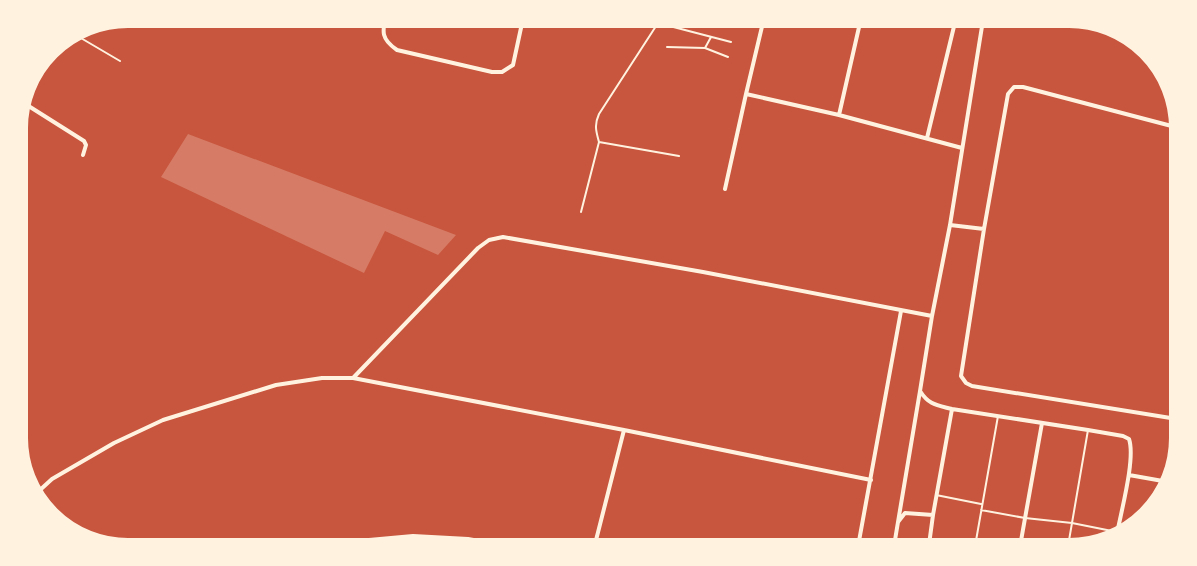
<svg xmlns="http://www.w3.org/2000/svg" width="1197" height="566" font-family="'Asap Condensed',sans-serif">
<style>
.building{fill:#d67c66}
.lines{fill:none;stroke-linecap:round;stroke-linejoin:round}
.service{stroke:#fff3e0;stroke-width:2}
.minor{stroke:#fff3e0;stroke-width:4}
.rim{fill:none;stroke:#fff3e0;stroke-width:8}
</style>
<rect width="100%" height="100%" fill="#c8553d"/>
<path class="building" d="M188,134l268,101 -18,20 -53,-24 -21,42 -203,-96z"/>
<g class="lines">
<path class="service" d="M660,14l-2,9 -59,91c-5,11 -3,17 0,28l80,14
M658,23l73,19
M74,34l46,27
M667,47l38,1 23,9
M705,48l6,-11
M581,212l18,-70
M936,495l45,9
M981,510l44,8 47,5 45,9
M974,552l24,-136
M1067,552l21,-122"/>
<path class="minor" d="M243,14l12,2 5,-2
M386,14c-4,18 -5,25 11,36l95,22h10l11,-7 11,-51
M765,14l-19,80 93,21 123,33
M984,14l-34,211 -18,91 -12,75c9,14 16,14 32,18l136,21 35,6 6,3c7,20 -9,76 -13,100
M19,100l65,41 2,4 -3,10
M839,115l23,-101
M1183,129l-160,-42h-9l-6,7 -24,135 -23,147 5,7 6,3 211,34
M927,138l30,-124
M725,189l21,-95
M950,225l34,4
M354,377l124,-129 11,-8 14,-3 200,35 229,44
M1129,475l45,8
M33,498l7,-8 12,-11 62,-36 49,-23 113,-35 46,-7h31l271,52 247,50
M898,522l22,-131
M278,552l25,-6 110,-10 55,3 73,13
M593,552l31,-122
M857,552l44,-241
M893,552l5,-30 7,-9 28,2
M928,552l5,-37 19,-106
M1019,552l23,-129"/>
</g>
<path d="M0 0H1197V566H0ZM128 24H1069A104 104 0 0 1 1173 128V438A104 104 0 0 1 1069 542H128A104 104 0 0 1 24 438V128A104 104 0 0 1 128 24Z" fill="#fff3e0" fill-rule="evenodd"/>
<path class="rim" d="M128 24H1069A104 104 0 0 1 1173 128V438A104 104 0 0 1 1069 542H128A104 104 0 0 1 24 438V128A104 104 0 0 1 128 24Z"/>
</svg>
